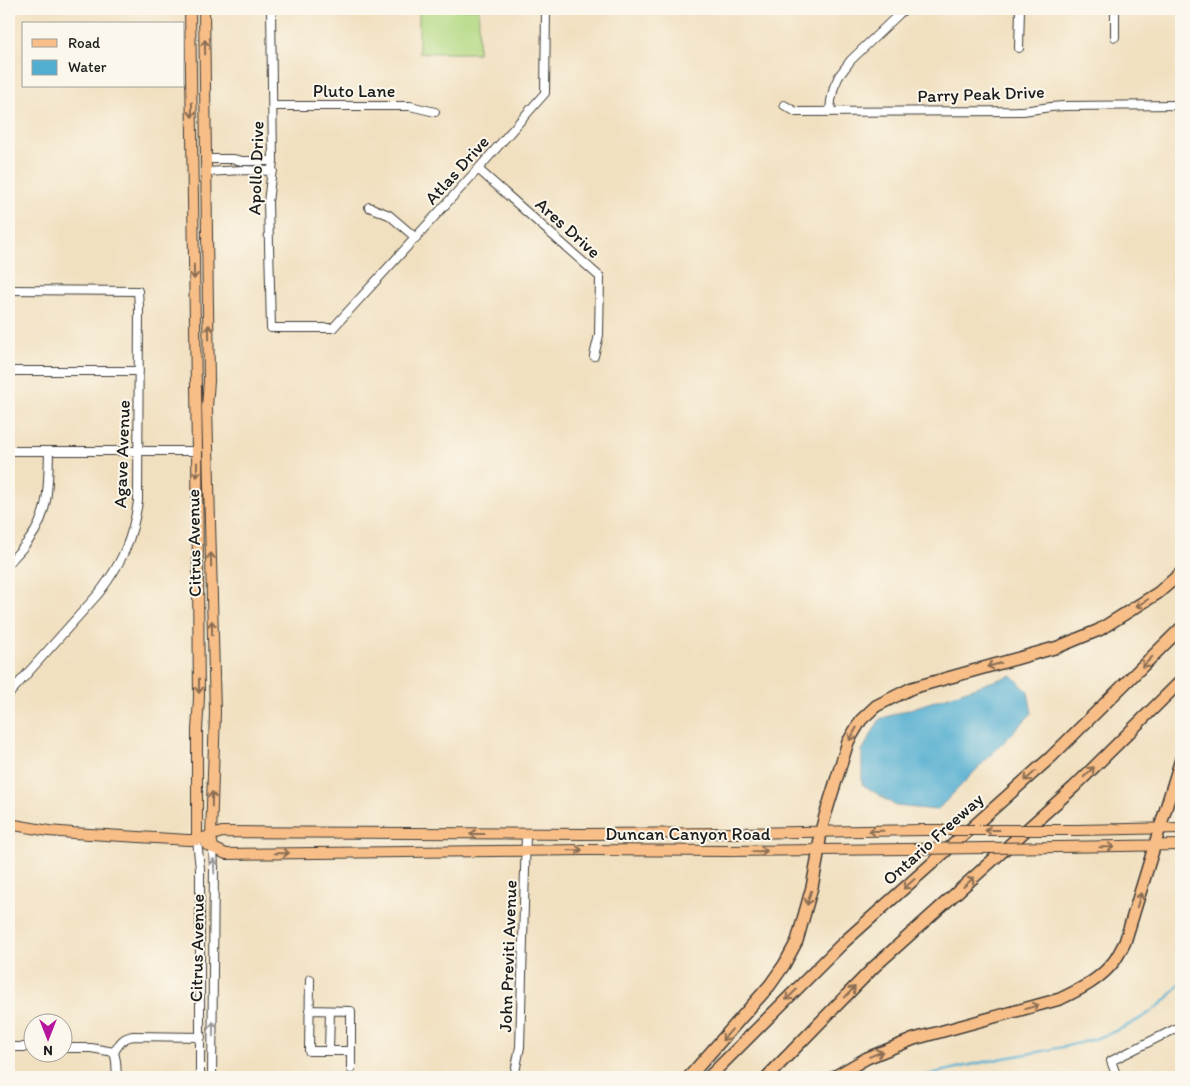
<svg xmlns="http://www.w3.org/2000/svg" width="1190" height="1086" font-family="Itim,sans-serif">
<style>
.green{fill:#b3d983;stroke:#687a50}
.water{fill:#52aed0;stroke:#376576}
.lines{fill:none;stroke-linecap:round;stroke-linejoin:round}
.stream{stroke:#52aed0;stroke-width:2.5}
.minor-casing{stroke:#3c3935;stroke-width:10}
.major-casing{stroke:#3c3935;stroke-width:12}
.highway-casing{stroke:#3c3935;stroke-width:14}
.minor{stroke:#fff;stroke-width:8}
.major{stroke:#f7be88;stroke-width:10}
.highway{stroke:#f7be88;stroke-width:11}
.major-bridge-casing{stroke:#3c3935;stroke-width:12;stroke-linecap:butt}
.major-bridge{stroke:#f7be88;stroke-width:10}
.oneway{stroke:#8a6d52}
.oneway2{stroke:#999}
.labels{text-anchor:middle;stroke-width:4;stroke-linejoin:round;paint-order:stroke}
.street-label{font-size:18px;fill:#1c1c1c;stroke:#fbf7ec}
</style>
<rect width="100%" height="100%" fill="#fbf7ec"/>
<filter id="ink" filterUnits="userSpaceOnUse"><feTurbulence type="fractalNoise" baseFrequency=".02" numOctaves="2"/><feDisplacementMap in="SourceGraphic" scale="10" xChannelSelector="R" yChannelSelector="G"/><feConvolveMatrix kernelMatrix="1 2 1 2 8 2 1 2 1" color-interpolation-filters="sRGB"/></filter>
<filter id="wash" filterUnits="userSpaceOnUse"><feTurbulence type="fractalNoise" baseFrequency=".0096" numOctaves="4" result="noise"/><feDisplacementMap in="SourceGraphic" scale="20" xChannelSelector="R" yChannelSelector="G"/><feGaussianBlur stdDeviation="1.12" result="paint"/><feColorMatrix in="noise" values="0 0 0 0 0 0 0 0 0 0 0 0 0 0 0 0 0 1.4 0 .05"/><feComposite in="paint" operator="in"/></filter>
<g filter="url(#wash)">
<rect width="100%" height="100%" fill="#f1e0c0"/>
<path class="green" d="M419,9h60l-1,44h-59z"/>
<path class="water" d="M1012,675l16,17 4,21 -95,97 -41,-4 -34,-22v-33l18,-32z"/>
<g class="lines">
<path class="stream" d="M919,1077c29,-7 57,-14 85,-19 56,-10 112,-17 157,-54 8,-6 14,-15 20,-22"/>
</g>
</g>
<g filter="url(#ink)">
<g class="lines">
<defs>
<path id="minor" d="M271,9l2,152 -5,41 3,126h62l145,-159 67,-76 1,-84
M1115,9v28
M1019,48l1,-39
M784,105l12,7 227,-1 28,-4 13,-1 117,-1
M273,106h137l25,6
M830,112l1,-11 3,-14 5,-11 12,-16 48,-46 6,-5
M207,159h26l9,2h31
M478,169l122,108 -1,58 -5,21
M207,172l35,-2 31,1
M369,207l20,8 27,23
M9,290l129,1 1,16 -1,194c-5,37 -16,62 -39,92l-90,101
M9,371h130
M9,451h188
M9,563c7,-8 14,-15 20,-23 21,-26 19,-58 20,-89
M197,840l3,29v208
M310,979l-1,72h42
M309,1010l42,1v58
M9,1047h23
M62,1048h29l23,4
M329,1051l1,-40
M114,1052c6,-9 8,-14 19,-16l68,1
M114,1052l2,9 1,16
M212,1077l2,-209 -1,-20
M514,1077l6,-30 6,-213
M1117,1077l-6,-16 70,-35"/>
<path id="major" d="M190,9l7,442 2,247 -2,32v110
M204,9l5,372 -2,26 8,305 -4,124 2,12
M9,824l40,7 24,2 115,7h9l25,-8 364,2 149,-1 190,-3
M1076,830l105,-2
M207,845l19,9 361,-4 139,1 182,-2
M1059,847l122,-2"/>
<path id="highway" d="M689,1077l81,-92 14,-20 13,-24 15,-54 5,-26 4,-30 4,-15 23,-74 13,-22 15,-14 36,-18 146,-41 41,-17 59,-37 23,-20
M709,1077l134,-134 208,-186 130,-129
M767,1077l107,-110 200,-180 107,-106
M834,1077l33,-19 47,-19 146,-40c21,-10 41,-20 55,-39 4,-6 7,-12 10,-18l56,-183"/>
</defs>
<use href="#minor" class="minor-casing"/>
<use href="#major" class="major-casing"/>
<use href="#highway" class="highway-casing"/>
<use href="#minor" class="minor"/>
<use href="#major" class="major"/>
<use href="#highway" class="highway"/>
<defs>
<path id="major-bridge" d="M925,830h151
M908,849l151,-2"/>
</defs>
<use href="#major-bridge" class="major-bridge-casing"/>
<use href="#major-bridge" class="major-bridge"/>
</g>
<defs><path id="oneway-shaft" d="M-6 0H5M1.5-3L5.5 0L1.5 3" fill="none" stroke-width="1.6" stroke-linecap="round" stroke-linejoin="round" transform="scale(1.25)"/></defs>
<g class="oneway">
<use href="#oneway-shaft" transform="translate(205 47) rotate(-91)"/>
<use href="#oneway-shaft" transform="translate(192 110) rotate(89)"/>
<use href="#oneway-shaft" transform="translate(194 272) rotate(89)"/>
<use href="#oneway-shaft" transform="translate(209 332) rotate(-91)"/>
<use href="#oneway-shaft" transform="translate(197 470) rotate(90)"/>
<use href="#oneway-shaft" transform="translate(211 560) rotate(-91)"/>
<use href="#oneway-shaft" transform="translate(1142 603) rotate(148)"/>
<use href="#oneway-shaft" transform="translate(212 628) rotate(-91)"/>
<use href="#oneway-shaft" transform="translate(1147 662) rotate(135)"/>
<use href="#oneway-shaft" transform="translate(994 665) rotate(164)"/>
<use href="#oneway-shaft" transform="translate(199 686) rotate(90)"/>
<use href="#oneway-shaft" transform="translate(853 734) rotate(119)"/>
<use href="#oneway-shaft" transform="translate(1089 772) rotate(-45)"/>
<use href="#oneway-shaft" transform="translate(1030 776) rotate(138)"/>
<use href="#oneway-shaft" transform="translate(212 799) rotate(-89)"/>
<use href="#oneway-shaft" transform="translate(992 830) rotate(180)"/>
<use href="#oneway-shaft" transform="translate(876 831) rotate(179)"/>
<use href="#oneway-shaft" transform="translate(477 834) rotate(-180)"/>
<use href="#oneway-shaft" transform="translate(1107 847) rotate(-1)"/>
<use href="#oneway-shaft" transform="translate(575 850) rotate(-1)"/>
<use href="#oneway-shaft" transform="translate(760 851) rotate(-1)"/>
<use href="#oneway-shaft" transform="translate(282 853) rotate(-1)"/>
<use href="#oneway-shaft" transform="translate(969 882) rotate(-42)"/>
<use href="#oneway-shaft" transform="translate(909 884) rotate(138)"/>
<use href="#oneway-shaft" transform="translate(809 898) rotate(106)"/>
<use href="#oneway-shaft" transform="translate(1139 900) rotate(-73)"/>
<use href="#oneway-shaft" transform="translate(850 992) rotate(-46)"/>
<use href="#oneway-shaft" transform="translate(791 995) rotate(135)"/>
<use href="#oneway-shaft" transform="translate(1032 1007) rotate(-15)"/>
<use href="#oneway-shaft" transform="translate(727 1035) rotate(131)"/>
<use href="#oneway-shaft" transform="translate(876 1054) rotate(-22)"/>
</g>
<g class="oneway2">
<use href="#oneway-shaft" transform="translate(214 866) rotate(-93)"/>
<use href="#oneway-shaft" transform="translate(213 1029) rotate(-89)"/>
</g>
</g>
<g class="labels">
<g class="street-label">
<text x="354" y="97">Pluto Lane</text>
<text transform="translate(981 94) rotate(-2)" y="6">Parry Peak Drive</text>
<text transform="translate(256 168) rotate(-88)" y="6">Apollo Drive</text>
<text transform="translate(457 170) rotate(-48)" y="6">Atlas Drive</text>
<text transform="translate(568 228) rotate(42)" y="6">Ares Drive</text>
<text transform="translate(122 454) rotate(-88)" y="6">Agave Avenue</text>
<text transform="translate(194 543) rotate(-91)" y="6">Citrus Avenue</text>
<text x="688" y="840">Duncan Canyon Road</text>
<text transform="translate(933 839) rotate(-42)" y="6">Ontario Freeway</text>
<text transform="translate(197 948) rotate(-89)" y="6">Citrus Avenue</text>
<text transform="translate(508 956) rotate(-88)" y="6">John Previti Avenue</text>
</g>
</g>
<rect width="1190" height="1086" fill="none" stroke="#fbf7ec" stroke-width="30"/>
<rect x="22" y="22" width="162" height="65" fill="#fbf7ec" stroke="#a29f99"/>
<rect x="32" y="39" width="25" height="8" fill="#f7be88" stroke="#a29f99"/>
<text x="68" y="48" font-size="15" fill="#1c1c1c">Road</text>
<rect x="32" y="60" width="25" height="15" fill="#52aed0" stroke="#a29f99"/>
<text x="68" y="72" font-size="15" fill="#1c1c1c">Water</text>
<g transform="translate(48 1038) rotate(180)"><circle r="24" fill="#fbf7ec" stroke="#a29f99"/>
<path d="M0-4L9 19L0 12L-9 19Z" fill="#b5179e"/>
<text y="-8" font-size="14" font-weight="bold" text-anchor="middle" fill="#1c1c1c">N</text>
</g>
</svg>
